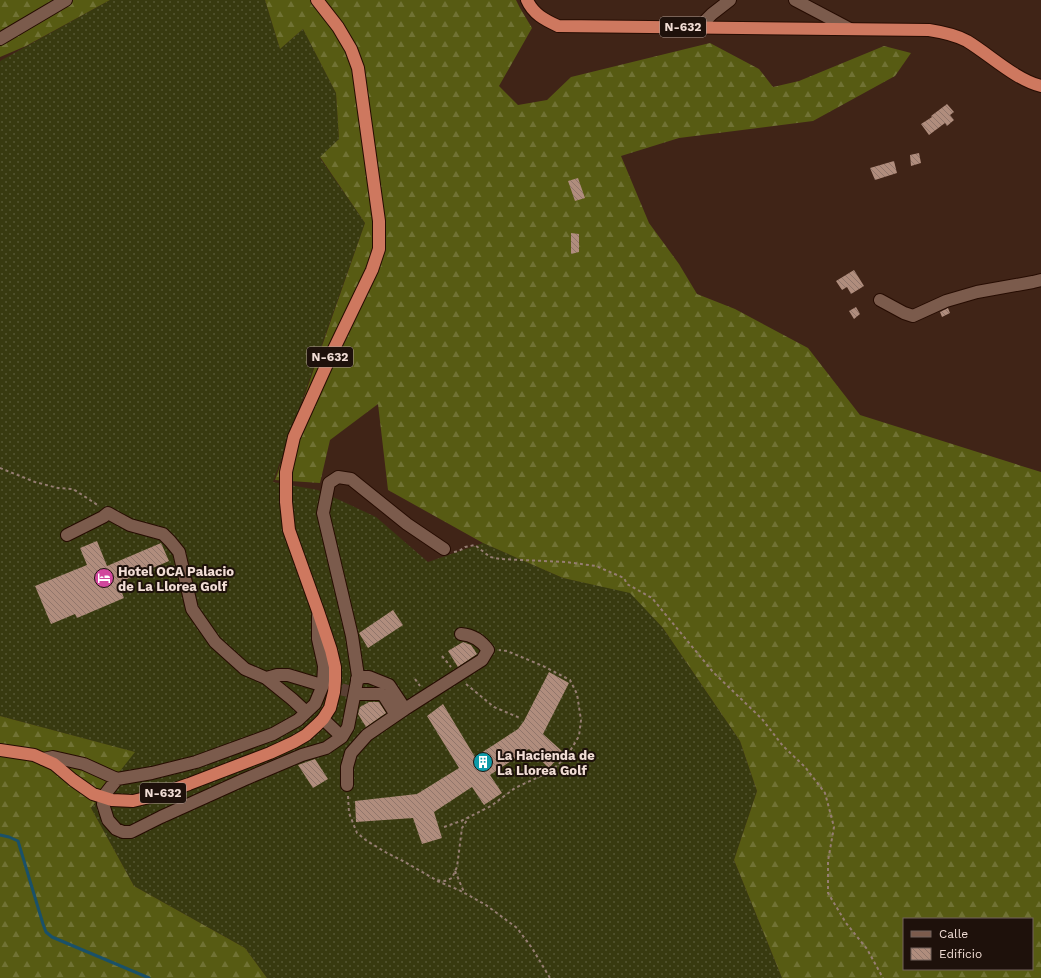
<svg xmlns="http://www.w3.org/2000/svg" width="1041" height="978" font-family="'Work Sans',sans-serif">
<style>
.grass{fill:url(#grass-dots)}
.forest{fill:url(#forest-firs);fill-rule:evenodd}
.lines{fill:none;stroke-linecap:round;stroke-linejoin:round}
.stream{stroke:#1a5169;stroke-width:3}
.building{fill:url(#building-back-hatch)}
.minor-tunnel{stroke:#5b4034;stroke-width:12;stroke-dasharray:12 6;stroke-linecap:butt}
.minor-casing{stroke:#260c02;stroke-width:14}
.highway-casing{stroke:#260c02;stroke-width:14}
.path{stroke:#967e73;stroke-width:2;stroke-dasharray:3 3;stroke-linecap:butt}
.minor{stroke:#7b5b4c;stroke-width:12}
.highway{stroke:#ce785f;stroke-width:12}
.labels{text-anchor:middle;stroke-width:4;stroke-linejoin:round;paint-order:stroke}
.shield{fill:#1e110b;stroke:#b2a098;stroke-width:1}
.shield-label{font-size:12px;font-weight:bold;fill:#f1ddd5}
.poi-label{font-size:13px;font-weight:bold;fill:#f1ddd5;stroke:#1e110b;text-anchor:start}
</style>
<defs>
<pattern id="grass-dots" width="8" height="8" patternUnits="userSpaceOnUse"><rect width="8" height="8" fill="#383a10"/><path d="M2 2h.1M6 6h.1" fill="none" stroke="#555632" stroke-width="1.8" stroke-linecap="round"/></pattern>
<pattern id="forest-firs" width="22" height="20" patternUnits="userSpaceOnUse"><rect width="22" height="20" fill="#575b13"/><path d="M5 1l3.5 6h-7zM16 11l3.5 6h-7z" fill="#707234"/></pattern>
<pattern id="building-back-hatch" width="6" height="6" patternUnits="userSpaceOnUse"><rect width="6" height="6" fill="#b08d7d"/><path d="M-1 5l2 2M0 0l6 6M5-1l2 2" fill="none" stroke="#91766b"/></pattern>
</defs>
<rect width="100%" height="100%" fill="#402417"/>
<path class="grass" d="M110,0h155l15,49 23,-20 33,64 3,46 -19,19 45,65 -92,259 45,8 58,27 52,45 55,-19 80,35 67,14 33,36 77,113 17,50 -23,69 48,118h-515l-22,-30 -111,-62 -43,-78 43,-56 -134,-36v-655z"/>
<path class="forest" d="M0,0h110l-84,46 -26,11z
M265,0h251l4,8 12,20 -33,58 19,19 29,-5 24,-23 139,-34 49,26 14,18 26,-6 85,-35 27,7 -16,23 -82,45 -134,17 -58,18 28,67 30,41 18,30 38,15 73,39 52,67 181,57v506h-259l-48,-118 23,-69 -17,-50 -77,-113 -33,-35 -67,-15 -80,-35 -95,-53 -10,-86 -48,36 -10,43 -45,-3 90,-257 -45,-66 19,-18 -3,-46 -33,-64 -23,20zM904,919h128v50h-128z
M0,716l135,36 -44,56 43,78 111,62 22,30h-267z"/>
<g class="lines">
<path class="stream" d="M0,835l9,2 9,4 25,83 3,8 6,5 97,41"/>
</g>
<path class="building" d="M947,104l7,8 -4,3 4,5 -7,6 -2,-3 -16,12 -8,-11 11,-7 -1,-1z
M919,153l2,10 -10,3 -1,-11z
M894,161l3,12 -22,7 -5,-12z
M578,178l7,20 -10,3 -7,-20z
M571,233l8,1v18l-8,2z
M854,270l10,16 -13,8 -4,-7 -5,3 -6,-9z
M856,307l4,7 -6,5 -5,-8z
M948,308l2,5 -8,4 -2,-5z
M97,541l10,25 54,-23 8,18 -51,22 6,15 -47,20 -2,-4 -24,10 -16,-38 52,-21 -7,-17z
M393,610l10,15 -35,23 -9,-15z
M463,642l8,3 6,9 -19,13 -10,-16z
M549,672l20,11 -26,51 20,18 -14,16 -20,-19 -39,26 12,18 -18,12 -12,-18 -38,25 8,26 -20,6 -9,-26 -57,4 -1,-21 62,-7 42,-26 -32,-52 16,-12 32,53 43,-28 6,-8z
M369,702h10l7,11 -20,14 -8,-13 2,-7z
M315,759l13,20 -15,9 -15,-23z"/>
<g class="lines">
<path class="minor-tunnel" d="M324,685l36,9"/>
<defs>
<path id="minor" d="M795,0l55,29
M699,27l13,-13 18,-14
M0,39l66,-39
M880,300l24,13 9,3 33,-15 31,-9 56,-10 8,-2
M67,535l36,-18 5,-4 9,5 13,7 33,9 7,7 9,11 13,57 23,33 30,27 21,9 26,21 14,13
M266,678l11,-3h11l30,9
M357,679l6,-2h6l20,8 16,24
M360,694h20l4,2 12,19
M323,719l19,18
M43,759l10,-2 31,7 33,15 35,-6 44,-11 77,-28 25,-14 17,-16 8,-19 1,-19 -6,-27v-23
M347,785v-18l4,-14 16,-18 38,-26 77,-49 6,-10c-7,-10 -16,-15 -27,-16
M106,793l11,-14
M103,804l5,16 8,9 7,3h8l30,-15 82,-37 59,-25 24,-7 16,-11 6,-10 10,-51 -6,-40 -29,-123 6,-30 9,-6 13,2 56,45 37,25"/>
<path id="highway" d="M527,0c6,14 18,20 31,26l371,4c13,2 27,5 38,11 23,14 49,39 74,45
M0,750l34,5 20,9 19,16 20,14 19,6 21,1 25,-6 31,-11 81,-31 24,-11 12,-7 11,-10 6,-6 7,-11 4,-16 1,-11v-14l-4,-17 -13,-39 -29,-81 -3,-28v-30l8,-35 38,-84 40,-83 7,-21v-28l-21,-153 -7,-19 -13,-22 -21,-27"/>
</defs>
<use href="#minor" class="minor-casing"/>
<use href="#highway" class="highway-casing"/>
<path class="path" d="M0,468l35,14 23,6 15,1 14,9 12,8
M454,552l5,-1 6,-4 10,-2 15,12 10,2 66,3 30,4 28,12 3,6 25,14 61,74 49,47 21,27 22,21 20,26 9,34 -6,34v32l18,30 21,26 16,29
M442,656l9,11
M415,679l5,7
M466,684l28,23 26,11
M348,796l1,17 8,20 10,8 20,12 16,8 33,19 9,1 7,-3 5,-11 5,-39 7,-11
M444,827l17,-6 30,-15 24,-18 30,-14 13,-9 12,-14 9,-15 2,-16 -4,-26 -7,-14 -27,-14 -36,-15 -8,-1
M455,871l9,21
M437,881l22,9 27,15 31,23 15,20 18,30"/>
<use href="#minor" class="minor"/>
<use href="#highway" class="highway"/>
</g>
<defs>
<symbol id="hotel-disc" viewBox="-11 -11 22 22"><circle r="9.5" fill="#d1479c" stroke="#1e110b"/><path d="M-6-4.5h1.5V1H6V5H4.5V3h-9V5H-6ZM-4 0a1.8 1.8 0 1 1 3.6 0ZM.5 0V-2.5h3Q6-2.5 6 0Z" fill="#fff"/></symbol>
<symbol id="building-disc" viewBox="-11 -11 22 22"><circle r="9.5" fill="#0f9aa8" stroke="#1e110b"/><path d="M-4-6H4V6H1V3H-1V6H-4ZM-2.5-4.3h1.7v1.8h-1.7ZM.8-4.3h1.7v1.8H.8ZM-2.5-1h1.7V.8h-1.7ZM.8-1h1.7V.8H.8Z" fill="#fff"/></symbol>
</defs>
<g fill-rule="evenodd">
<use href="#hotel-disc" x="93" y="567" width="22" height="22"/>
<use href="#building-disc" x="472" y="751" width="22" height="22"/>
</g>
<g class="labels">
<g class="shield">
<rect x="660" y="17" width="46" height="20" rx="3"/>
<rect x="307" y="347" width="46" height="20" rx="3"/>
<rect x="140" y="783" width="46" height="20" rx="3"/>
</g>
<g class="shield-label">
<text x="683" y="31">N-632</text>
<text x="330" y="361">N-632</text>
<text x="163" y="797">N-632</text>
</g>
<g class="poi-label">
<text x="118" y="576">Hotel OCA Palacio<tspan x="118" dy="15">de La Llorea Golf</tspan></text>
<text x="497" y="760">La Hacienda de<tspan x="497" dy="15">La Llorea Golf</tspan></text>
</g>
</g>
<rect x="903" y="918" width="130" height="52" fill="#1e110b" stroke="#72635c"/>
<rect x="911" y="931" width="20" height="6" fill="#7b5b4c" stroke="#72635c"/>
<text x="939" y="938" font-size="12" fill="#f1ddd5">Calle</text>
<rect x="911" y="948" width="20" height="12" fill="url(#building-back-hatch)" stroke="#72635c"/>
<text x="939" y="958" font-size="12" fill="#f1ddd5">Edificio</text>
</svg>
